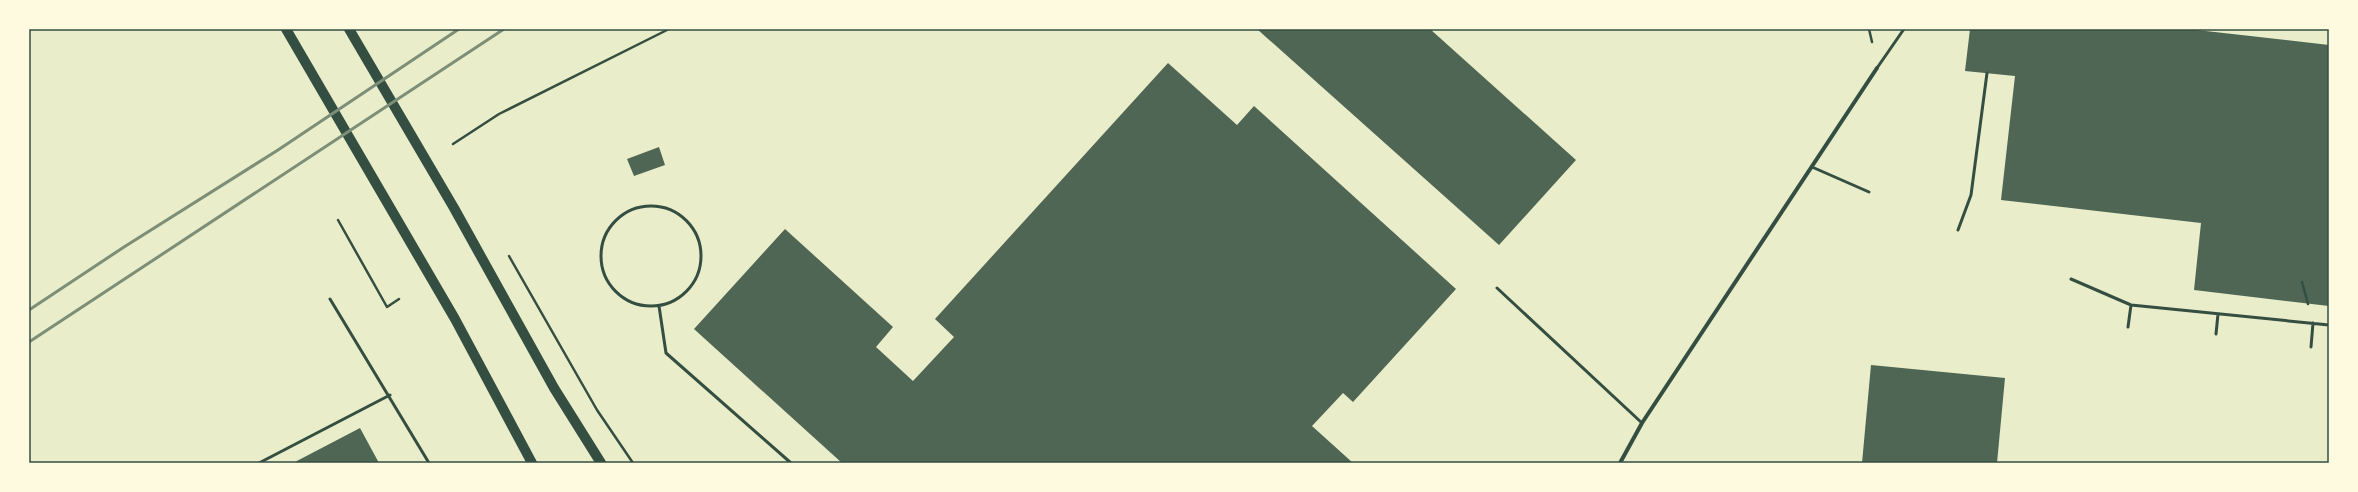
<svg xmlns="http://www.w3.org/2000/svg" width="2358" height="492" font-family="'Alegreya Sans',sans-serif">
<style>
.building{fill:#4f6655}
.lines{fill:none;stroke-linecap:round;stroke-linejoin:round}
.path{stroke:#344e41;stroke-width:2.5}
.service{stroke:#344e41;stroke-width:3}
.minor{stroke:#344e41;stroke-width:4}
.primary{stroke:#344e41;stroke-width:10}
.rail{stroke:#7c8e77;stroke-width:3}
.neatline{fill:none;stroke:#344e41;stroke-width:1.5}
</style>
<rect width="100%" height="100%" fill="#e9edc9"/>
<path class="building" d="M1257,29h173l146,131 -77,85z
M1970,29h218l141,16v261l-135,-16 7,-67 -200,-23 14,-124 -50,-5z
M1168,63l69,62 17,-19 202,183 -103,113 -10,-9 -31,33 41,37h-511l-148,-134 91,-100 108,98 -17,20 37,34 41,-44 -19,-18z
M659,147l6,18 -31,11 -7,-17z
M1871,365l134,13 -8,85h-135z
M360,428l19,35h-86z"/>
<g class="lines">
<path class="path" d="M1869,29l3,13
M453,144l46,-30 170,-85
M338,220l49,87 12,-8
M509,256l88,154 36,53
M2302,282l6,22"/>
<path class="service" d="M1877,68l27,-39
M1812,167l57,25
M601 256a50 50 0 1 1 100 0a50 50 0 1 1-100 0Z
M1958,230l13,-35 16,-122
M2071,279l60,26 198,20
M1497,288l145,135
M330,299l99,164
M659,306l7,47 125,110
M2128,327l3,-22
M2216,334l2,-20
M2311,347l2,-24
M259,463l131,-68"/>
<path class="minor" d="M1620,463l22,-40 235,-355"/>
<path class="primary" d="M286,29l169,290 77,144
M349,29l105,179 100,180 47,75"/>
<path class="rail" d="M29,310l95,-63 154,-97 181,-121
M29,342l475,-313"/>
</g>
<rect width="2358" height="492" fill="none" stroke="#fefae0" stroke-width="60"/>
<rect x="30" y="30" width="2298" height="432" class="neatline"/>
</svg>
